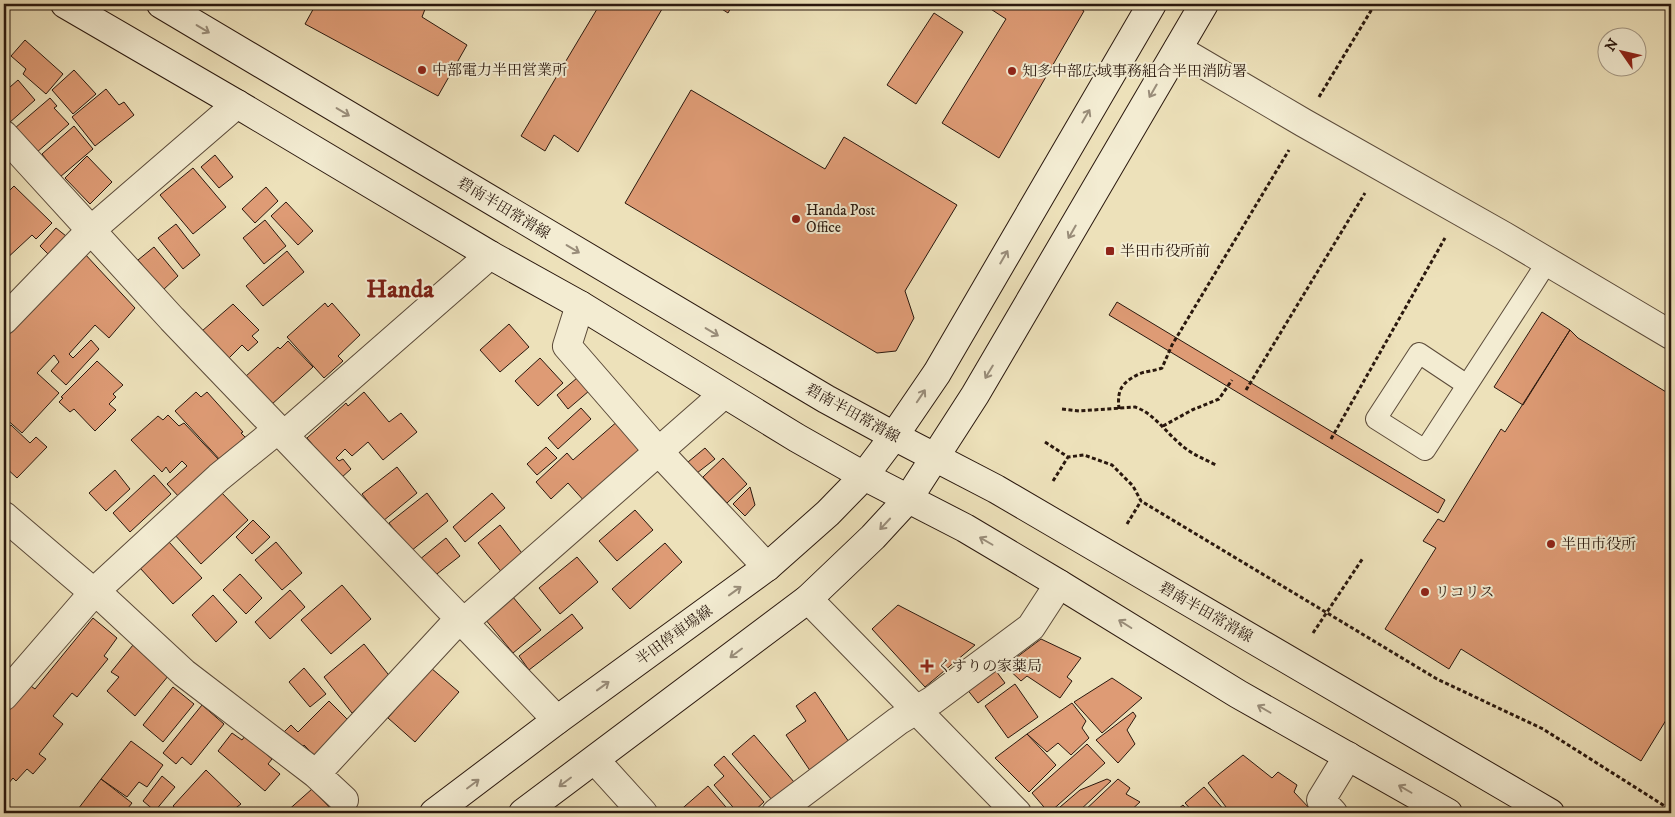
<svg xmlns="http://www.w3.org/2000/svg" width="1675" height="817" font-family="'IM FELL DW Pica','Noto Serif JP',serif">
<style>
.building{fill:#de9b75;stroke:#2a180e}
.lines{fill:none;stroke-linecap:round;stroke-linejoin:round}
.lane-casing{stroke:#5b4a39;stroke-width:22}
.street-casing{stroke:#5b4a39;stroke-width:30}
.secondary-casing{stroke:#2a180e;stroke-width:30}
.path{stroke:#2a180e;stroke-width:3;stroke-dasharray:4 2.5;stroke-linecap:butt}
.lane{stroke:#f3ecd2;stroke-width:20}
.street{stroke:#f3ecd2;stroke-width:28}
.secondary{stroke:#f3ecd2;stroke-width:28}
.oneway{stroke:#998d7a}
.poi-dot{fill:#8f2418;stroke:#f3ecd2;stroke-width:2}
.labels{text-anchor:middle;stroke-width:4;stroke-linejoin:round;paint-order:stroke}
.poi-label{font-size:15px;fill:#2a180e;stroke:#f3ecd2;text-anchor:start}
.street-label{font-size:15px;fill:#2a180e;stroke:#f3ecd2}
.town-label{font-size:25px;font-weight:bold;fill:#7a1f14;stroke:#f3ecd2}
</style>
<rect width="100%" height="100%" fill="#ede1ba"/>
<filter id="stains"><feTurbulence type="fractalNoise" baseFrequency=".004" numOctaves="4"/><feColorMatrix values="0 0 0 0 .2 0 0 0 0 .09 0 0 0 0 .02 0 0 0 .5 -.17"/></filter>
<radialGradient id="worn" r=".72"><stop offset=".6" stop-color="#630" stop-opacity="0"/><stop offset="1" stop-color="#630" stop-opacity=".3"/></radialGradient>
<path class="building" d="M316,4h111l-5,13 45,28 -29,51 -133,-72z
M600,4h65l-87,148 -24,-17 -9,16 -24,-15z
M714,4h19l-5,9z
M983,4h90l11,7 -85,147 -57,-35 64,-104z
M934,13l29,19 -47,72 -29,-19z
M25,40l38,34 -17,20 -23,-20 3,-5 -15,-13z
M74,70l22,24 -23,20 -21,-24z
M18,80l17,20 -26,23 -5,-6v-36l6,6z
M106,89l13,16 5,-3 10,13 -39,31 -23,-29z
M691,90l134,79 19,-32 113,68 -52,86 9,27 -18,33 -19,2 -252,-150z
M50,98l7,8 -3,2 15,16 -33,29 -21,-25z
M74,126l19,23 -33,28 -18,-23z
M215,155l18,22 -14,11 -18,-21z
M87,156l25,26 -22,22 -25,-26z
M193,168l33,39 -33,27 -33,-39z
M14,186l38,37 -16,16 -4,-4 -28,26v-65z
M266,187l12,14 -23,22 -13,-14z
M286,202l27,29 -15,14 -27,-29z
M265,220l21,26 -22,18 -21,-26z
M176,224l24,31 -17,14 -25,-31z
M56,228l10,8 -17,19 -9,-9z
M154,247l24,29 -15,14 -25,-30z
M287,251l17,21 -41,34 -17,-20z
M84,253l51,55 -26,30 -14,-13 -26,29 4,4 18,-18 8,9 -33,36 -15,-14 8,-9 -5,-7 -17,18 22,20 -37,40 -18,-16v-78z
M1117,302l328,198 -7,13 -329,-198z
M325,303l3,4 4,-4 28,32 -22,21 5,5 -19,17 -37,-41z
M233,304l26,26 -7,6 6,6 -10,9 -6,-6 -14,14 -26,-28z
M1542,312l28,18 -47,75 -29,-18z
M509,324l20,23 -29,25 -20,-22z
M1570,330l8,8 93,57v317l-30,49 -180,-112 -12,20 -64,-40 51,-81 -13,-7 15,-22 6,3 57,-93 4,3z
M288,341l25,26 -42,38 -26,-28 33,-30 2,2z
M540,358l23,25 -25,23 -23,-25z
M97,361l26,24 -10,9 3,3 -7,7 7,6 -21,21 -21,-22 -4,3 -11,-10 4,-4 -2,-1z
M577,378l12,13 -21,18 -11,-14z
M196,392l5,5 6,-5 36,40 -2,1 6,6 -25,23 -47,-51z
M364,392l25,30 12,-9 16,19 -34,28 -15,-18 -16,14 -7,-7 -9,9 3,3 4,-2 8,10 -10,9 -34,-40 39,-35 2,3z
M581,408l10,11 -33,30 -10,-11z
M168,415l11,11 5,-3 36,38 -40,37 -13,-14 20,-18 -5,-5 -12,12 -4,-6 -4,5 -31,-32 27,-24 5,4z
M619,420l27,32 -60,51 -18,-20 -17,16 -15,-17 31,-29 6,7z
M11,425l19,18 6,-6 11,10 -30,31 -13,-12v-33z
M546,447l11,11 -20,17 -10,-11z
M705,448l10,11 -18,14 -9,-11z
M723,458l24,26 -20,19 -24,-26z
M397,467l20,26 -34,28 -21,-27z
M115,470l15,19 -24,22 -17,-18z
M154,475l17,19 -41,38 -17,-19z
M750,487l5,18 -10,11 -12,-12z
M220,491l28,29 -47,44 -27,-30z
M427,493l21,28 -37,30 -22,-28z
M492,493l13,15 -40,34 -12,-15z
M635,510l18,20 -36,31 -18,-20z
M253,520l17,17 -18,17 -16,-17z
M500,525l25,32 -22,17 -25,-31z
M446,538l14,18 -27,21 -14,-17z
M169,542l33,36 -29,26 -33,-36z
M276,542l26,31 -20,17 -27,-30z
M665,543l17,19 -52,47 -18,-20z
M577,557l21,25 -38,32 -21,-26z
M240,574l22,24 -16,16 -23,-24z
M342,585l29,34 -40,35 -30,-34z
M290,590l15,17 -35,32 -15,-17z
M213,595l24,27 -21,20 -24,-27z
M512,596l29,34 -28,23 -28,-34z
M898,605l77,40 -50,42 -53,-58z
M572,614l11,14 -54,42 -10,-14z
M93,618l24,20 -13,18 4,3 -31,38 -5,-4 -19,23 10,8 -24,30 7,5 -13,15 -6,-5 -11,12 -3,-3 -9,11v-75l24,-30 7,5z
M1041,639l40,19 -14,19 5,4 -12,17 -33,-22 -6,5 -16,-15z
M364,644l28,35 -40,34 -28,-36z
M133,645l36,30 -34,41 -28,-25 12,-14 -8,-5z
M993,667l12,16 -27,20 -12,-15z
M304,668l22,26 -16,13 -21,-25z
M431,668l28,24 -44,50 -27,-24z
M1112,678l30,20 -40,35 -28,-31z
M1015,684l23,33 -30,21 -23,-32z
M173,687l21,17 -31,38 -20,-17z
M815,692l36,53 -40,27 -25,-37 20,-14 -10,-15z
M329,701l20,20 -35,34 -10,-10 -5,5 -17,-16 9,-9 7,7z
M1072,703l14,18 -4,7 7,10 -18,17 -13,-12 -11,9 -20,-18z
M202,705l22,19 -33,41 -9,-8 -6,7 -13,-11z
M1133,712l3,4 -9,14 8,14 -17,19 -22,-23z
M232,733l10,7 3,-4 27,23 -4,5 12,10 -15,17 -47,-40z
M1027,734l29,31 -27,27 -34,-34z
M754,735l40,47 -21,19 -41,-47z
M131,741l32,24 -16,22 -8,-5 -12,15 -26,-18z
M1087,744l18,19 -56,50 -17,-20z
M1243,755l29,23 6,-6 19,13 -3,7 17,18 -3,3h-76l-3,-2 -21,-28z
M724,756l40,46 -12,11h-14l-24,-28 10,-9 -10,-11z
M206,770l35,34 -12,9h-48l-8,-7z
M162,776l13,11 -20,24 -12,-10z
M101,779l31,24 -8,10h-49z
M1107,779l4,2 -34,32h-24l27,-23z
M1118,779l12,9 -4,6 14,8 -12,11h-46z
M708,786l23,27h-54z
M1204,787l21,24 -3,2h-28l-9,-10z
M312,789l22,23 -49,1z
M1183,805l7,8h-17z"/>
<g class="lines">
<defs>
<path id="lane" d="M1467,385l-48,-32 -43,66 49,31 108,-166 14,-22"/>
<path id="street" d="M1178,49l126,74 200,113 167,99
M4,135l168,184 385,401
M580,305l-13,41 92,106 108,115
M4,320l87,-90 146,-126
M283,436l207,-181
M4,516l82,70 16,11 82,76 132,101 28,26
M808,599l209,214
M4,696l90,-104 125,-115 58,-47
M595,760l48,53
M316,774l134,-145 22,-14 252,-221
M776,813l122,-92 35,-21 98,-73 28,-43
M1333,813l-12,-13 27,-44"/>
<path id="secondary" d="M65,4l172,100 253,151 90,50 217,133 67,38 101,52 94,56 179,110 210,119
M161,4l665,395 68,37 102,53 554,324
M434,813l123,-93 210,-153 61,-54 36,-37 30,-40 43,-63 215,-369
M523,813l285,-214 65,-62 35,-38 67,-104 229,-391"/>
</defs>
<use href="#lane" class="lane-casing"/>
<use href="#street" class="street-casing"/>
<use href="#secondary" class="secondary-casing"/>
<path class="path" d="M1319,97l56,-93
M1246,390l119,-197
M1062,409l17,2 56,-4c18,6 29,23 43,35 11,11 24,16 38,23
M1119,409c-2,-19 2,-26 20,-35 6,-3 15,-3 23,-6l10,-23 117,-195
M1163,426l29,-16 27,-11 13,-19
M1331,439l114,-201
M1045,442l23,15 16,-2 28,10 21,21 8,15 296,178 106,50 128,81
M1053,481l15,-24
M1127,524l14,-23
M1313,633l50,-75"/>
<use href="#lane" class="lane"/>
<use href="#street" class="street"/>
<use href="#secondary" class="secondary"/>
</g>
<defs><path id="oneway-shaft" d="M-6 0H5M1.5-3L5.5 0L1.5 3" fill="none" stroke-width="1.6" stroke-linecap="round" stroke-linejoin="round" transform="scale(1.25)"/></defs>
<g class="oneway">
<use href="#oneway-shaft" transform="translate(203 29) rotate(31)"/>
<use href="#oneway-shaft" transform="translate(1153 91) rotate(120)"/>
<use href="#oneway-shaft" transform="translate(343 112) rotate(31)"/>
<use href="#oneway-shaft" transform="translate(1086 116) rotate(-60)"/>
<use href="#oneway-shaft" transform="translate(1072 232) rotate(120)"/>
<use href="#oneway-shaft" transform="translate(573 249) rotate(31)"/>
<use href="#oneway-shaft" transform="translate(1004 257) rotate(-60)"/>
<use href="#oneway-shaft" transform="translate(712 332) rotate(31)"/>
<use href="#oneway-shaft" transform="translate(989 372) rotate(121)"/>
<use href="#oneway-shaft" transform="translate(921 396) rotate(-56)"/>
<use href="#oneway-shaft" transform="translate(885 524) rotate(133)"/>
<use href="#oneway-shaft" transform="translate(986 541) rotate(-150)"/>
<use href="#oneway-shaft" transform="translate(735 591) rotate(-36)"/>
<use href="#oneway-shaft" transform="translate(1125 624) rotate(-148)"/>
<use href="#oneway-shaft" transform="translate(736 653) rotate(143)"/>
<use href="#oneway-shaft" transform="translate(603 686) rotate(-36)"/>
<use href="#oneway-shaft" transform="translate(1264 709) rotate(-150)"/>
<use href="#oneway-shaft" transform="translate(565 782) rotate(143)"/>
<use href="#oneway-shaft" transform="translate(473 784) rotate(-37)"/>
<use href="#oneway-shaft" transform="translate(1405 789) rotate(-150)"/>
</g>
<g class="poi-dot">
<circle cx="422" cy="70" r="5"/>
<circle cx="1012" cy="71" r="5"/>
<circle cx="796" cy="219" r="5"/>
<rect x="1105" y="246" width="10" height="10" rx="2.5"/>
<circle cx="1551" cy="544" r="5"/>
<circle cx="1425" cy="592" r="5"/>
<path d="M924.5 658.5h5v5h5v5h-5v5h-5v-5h-5v-5h5z"/>
</g>
<g class="labels">
<g class="poi-label">
<text x="432" y="75">中部電力半田営業所</text>
<text x="1022" y="76">知多中部広域事務組合半田消防署</text>
<text x="806" y="215">Handa Post<tspan x="806" dy="17">Office</tspan></text>
<text x="1120" y="256">半田市役所前</text>
<text x="1561" y="549">半田市役所</text>
<text x="1435" y="597">リコリス</text>
<text x="937" y="671">くすりの家薬局</text>
</g>
<g class="street-label">
<text transform="translate(504 208) rotate(31)" y="5">碧南半田常滑線</text>
<text transform="translate(853 413) rotate(29)" y="5">碧南半田常滑線</text>
<text transform="translate(1206 612) rotate(30)" y="5">碧南半田常滑線</text>
<text transform="translate(674 635) rotate(-36)" y="5">半田停車場線</text>
</g>
<g class="town-label">
<text x="400" y="297">Handa</text>
</g>
</g>
<rect width="1675" height="817" fill="none" stroke="#ede1ba" stroke-width="20"/>
<rect x="5" y="5" width="1665" height="807" fill="none" stroke="#2a180e" stroke-width="2.5"/>
<rect x="10" y="10" width="1655" height="797" fill="none" stroke="#2a180e"/>
<g transform="translate(1622 52) rotate(304)"><circle r="24" fill="#f3ecd2" stroke="#a39784"/>
<path d="M0-4L9 19L0 12L-9 19Z" fill="#8f2418"/>
<text y="-8" font-size="14" font-weight="bold" text-anchor="middle" fill="#2a180e">N</text>
</g>
<rect width="100%" height="100%" filter="url(#stains)"/>
<rect width="100%" height="100%" fill="url(#worn)"/>
</svg>
